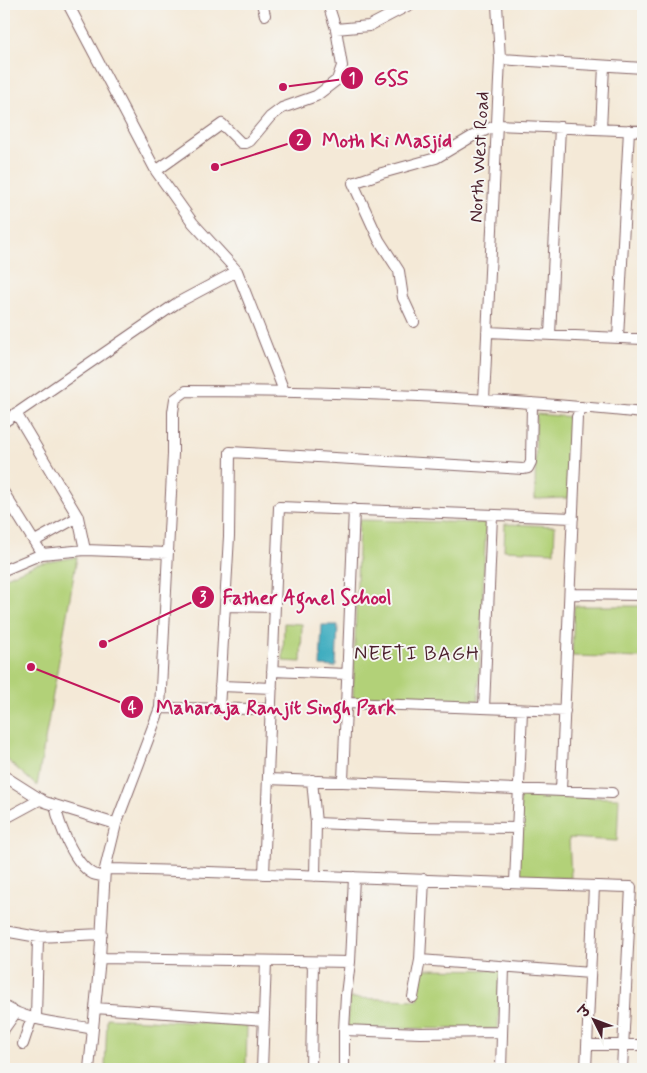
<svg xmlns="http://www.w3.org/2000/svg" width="647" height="1073" font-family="Mynerve,'Playpen Sans Deva',sans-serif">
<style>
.green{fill:#b2d178;stroke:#7e7852}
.water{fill:#41adc0;stroke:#466676}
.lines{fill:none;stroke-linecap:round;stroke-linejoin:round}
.minor-casing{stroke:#866667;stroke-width:12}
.minor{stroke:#fff;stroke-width:10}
.labels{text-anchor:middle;stroke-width:4;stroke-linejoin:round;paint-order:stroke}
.street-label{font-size:19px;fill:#4a1f2b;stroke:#f6f6f2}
.neighbourhood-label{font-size:20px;letter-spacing:1px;fill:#4a1f2b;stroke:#f6f6f2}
.leader{fill:none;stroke:#c2185b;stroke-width:2}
.callout-dot{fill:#c2185b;stroke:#f6f6f2;stroke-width:2}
.mark-label{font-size:15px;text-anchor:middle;font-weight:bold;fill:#fff}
.callout-label{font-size:20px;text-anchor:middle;font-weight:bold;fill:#c2185b;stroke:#f6f6f2;stroke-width:4;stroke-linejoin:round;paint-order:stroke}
</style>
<rect width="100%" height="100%" fill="#f6f6f2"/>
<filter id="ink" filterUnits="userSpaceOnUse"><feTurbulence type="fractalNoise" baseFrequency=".02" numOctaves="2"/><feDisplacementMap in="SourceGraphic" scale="10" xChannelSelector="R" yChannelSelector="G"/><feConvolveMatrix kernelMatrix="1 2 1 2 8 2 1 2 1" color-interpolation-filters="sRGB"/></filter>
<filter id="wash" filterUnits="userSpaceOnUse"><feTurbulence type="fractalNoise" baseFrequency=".0096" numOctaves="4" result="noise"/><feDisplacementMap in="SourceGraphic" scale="20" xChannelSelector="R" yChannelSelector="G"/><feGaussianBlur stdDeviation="1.12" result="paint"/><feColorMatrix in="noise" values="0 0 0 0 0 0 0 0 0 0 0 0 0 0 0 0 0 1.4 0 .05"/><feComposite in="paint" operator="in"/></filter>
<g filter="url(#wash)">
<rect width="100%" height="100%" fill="#f4e9d7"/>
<path class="green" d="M536,414l38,3 -5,81 -34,1z
M359,520l127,3 -8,179 -125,-4z
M505,524l50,2 -1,26 -50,-2z
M77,557l-40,229 -33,-29v-179l33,-14z
M574,606h69v52l-71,-2z
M284,623l18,1 -1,38 -18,-1z
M520,796l99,2 -2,43 -48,-3 2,40 -53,-2z
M422,969l79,1 -3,59 -151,-1 2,-30 69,2z
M107,1018l140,7 -1,44h-141z"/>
<path class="water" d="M322,625h16l-2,42 -16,-1z"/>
</g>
<g filter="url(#ink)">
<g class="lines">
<defs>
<path id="minor" d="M68,4l88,167 37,52 44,48 47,120
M262,4l3,11
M336,29l33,-3 42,-22
M500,59l143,9
M601,129l3,-63
M156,171l66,-47 19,19h5l4,-2 20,-24 12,-9 34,-12 21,-16 5,-14 -6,-37 -8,-25
M414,322l-11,-24 -4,-27 -20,-31 -26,-57 29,-10 54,-15 37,-22 24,-11 146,6
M487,332l156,7
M550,335l10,-208
M618,338l11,-208
M484,400l16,-341 -3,-55
M16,413l62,104 7,33
M4,422l173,-119 60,-32
M4,493l38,61
M35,541l43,-24
M4,570l38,-16 43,-4 83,3
M570,594l73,1
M225,606l50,1
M272,671l75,3
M220,686l52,2
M346,703l219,8
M160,708l111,1
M484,708l8,-193
M219,709l10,-173 1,-84 293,17 5,-1 3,-6 1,-59
M4,776l41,26 71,22
M268,779l344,14
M312,780l4,43 -1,53
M343,781l11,-272
M561,790l16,-373 5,-10
M55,805c4,20 19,59 38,69 3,1 8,2 11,3
M4,819l37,-20
M316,823l98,4 103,1
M105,869c175,4 350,13 526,18l-9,182
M264,874l15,-367 294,11
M515,883l7,-173
M4,931l34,6 64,-3
M100,958l250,4
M420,960l170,13
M413,997l7,-37 4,-81
M4,1006c25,16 61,17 89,23
M95,1008l169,12
M36,1018l2,-81
M4,1029l12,-17
M344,1030l76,3 82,-1
M23,1044l9,-27
M587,1045h56
M89,1069l11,-111 5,-89 11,-45 44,-116 13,-254v-42l2,-13 11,-8c152,0 306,6 457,22
M262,1069l4,-108
M311,1069l2,-107
M344,1069v-39l2,-35 4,-33 4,-85
M501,1069l3,-102
M586,1069l8,-183"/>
</defs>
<use href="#minor" class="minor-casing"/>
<use href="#minor" class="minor"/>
</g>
</g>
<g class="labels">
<g class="street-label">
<text transform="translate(478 157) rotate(-87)" y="7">North West Road</text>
</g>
<g class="neighbourhood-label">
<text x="417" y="660">NEETI BAGH</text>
</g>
</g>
<path class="leader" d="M283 87L352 78M215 167L300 140M103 644L203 597M31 667L132 707"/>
<g class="callout-dot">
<circle cx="283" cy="87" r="5"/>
<circle cx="215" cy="167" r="5"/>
<circle cx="103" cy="644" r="5"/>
<circle cx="31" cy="667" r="5"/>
<circle cx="352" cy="78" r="12"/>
<circle cx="300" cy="140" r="12"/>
<circle cx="203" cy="597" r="12"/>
<circle cx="132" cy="707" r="12"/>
</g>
<g class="mark-label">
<text x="352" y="83">1</text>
<text x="300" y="145">2</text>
<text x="203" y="602">3</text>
<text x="132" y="712">4</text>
</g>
<g class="callout-label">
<text x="391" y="85">GSS</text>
<text x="387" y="147">Moth Ki Masjid</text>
<text x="307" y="604">Father Agnel School</text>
<text x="276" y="714">Maharaja Ranjit Singh Park</text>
</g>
<rect width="647" height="1073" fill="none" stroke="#f6f6f2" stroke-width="20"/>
<g transform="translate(594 1020) rotate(312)" stroke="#f6f6f2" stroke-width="4" paint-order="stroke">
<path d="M0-4L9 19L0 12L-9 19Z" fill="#4a1f2b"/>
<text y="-8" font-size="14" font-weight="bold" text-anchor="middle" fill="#4a1f2b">उ</text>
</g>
</svg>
